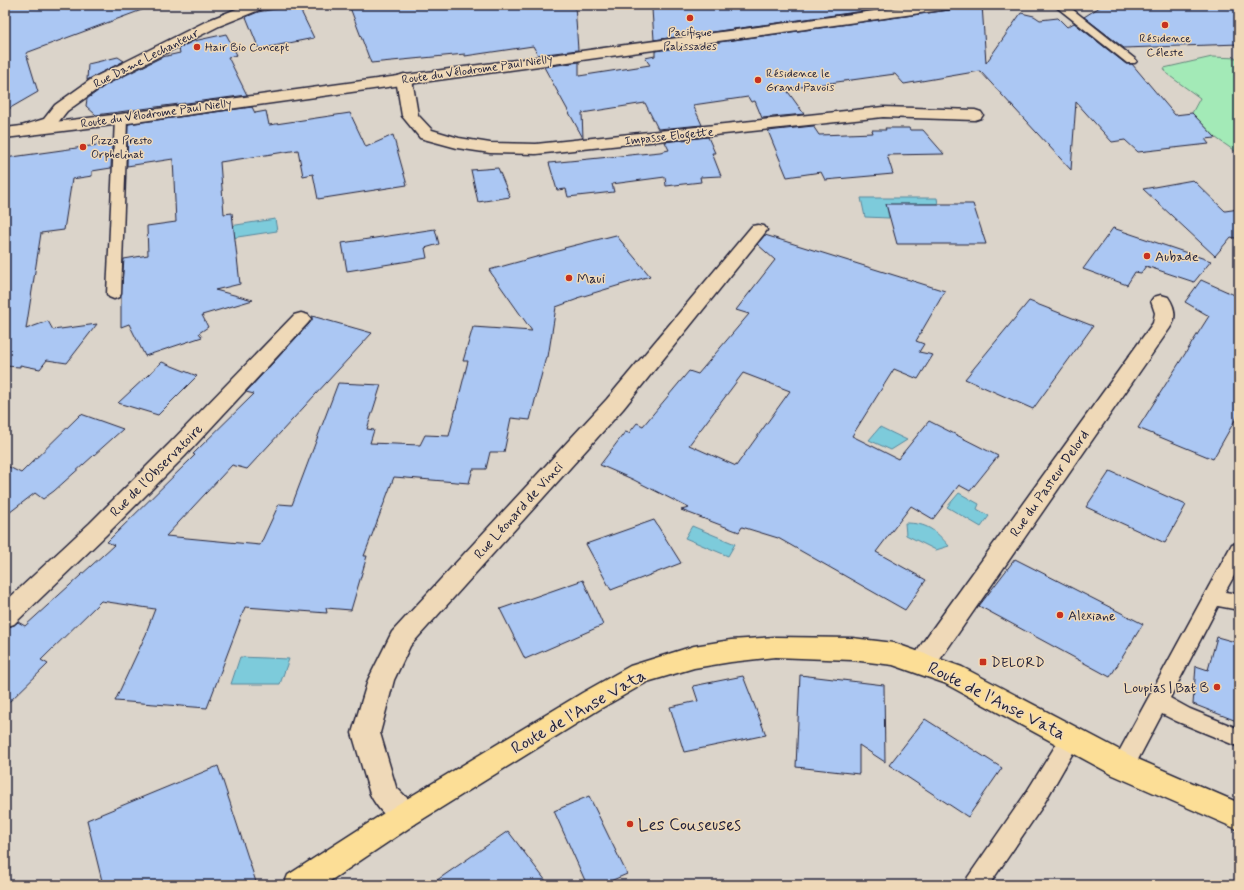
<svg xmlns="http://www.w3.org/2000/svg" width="1244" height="890" font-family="Mynerve,sans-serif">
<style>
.green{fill:#a3eab7;stroke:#628679}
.water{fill:#7dcbdb;stroke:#59879b}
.building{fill:#abc7f3;stroke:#22223b;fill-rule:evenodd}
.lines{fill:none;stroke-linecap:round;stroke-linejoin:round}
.service-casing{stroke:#22223b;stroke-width:3}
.minor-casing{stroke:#22223b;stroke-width:3}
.tertiary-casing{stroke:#22223b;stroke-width:3}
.primary-casing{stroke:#22223b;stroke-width:3}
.service{fill:#efd9b8;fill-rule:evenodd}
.minor{fill:#efd9b8;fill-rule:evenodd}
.tertiary{fill:#efd9b8;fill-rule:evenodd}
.primary{fill:#fcde96;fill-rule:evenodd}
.poi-dot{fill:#c8321e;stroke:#efd9b8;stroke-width:1.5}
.labels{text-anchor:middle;stroke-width:3;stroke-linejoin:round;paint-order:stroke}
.far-poi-label{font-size:12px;fill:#22223b;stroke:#efd9b8;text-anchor:start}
.far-street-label{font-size:12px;fill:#22223b;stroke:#efd9b8}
.poi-label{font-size:14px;fill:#22223b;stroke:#efd9b8;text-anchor:start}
.street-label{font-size:14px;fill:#22223b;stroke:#efd9b8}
.near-street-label{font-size:17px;fill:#22223b;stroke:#efd9b8}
.near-poi-label{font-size:17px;fill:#22223b;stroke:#efd9b8;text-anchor:start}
</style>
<rect width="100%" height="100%" fill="#dbd4ca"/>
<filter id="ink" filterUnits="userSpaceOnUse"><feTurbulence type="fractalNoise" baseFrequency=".025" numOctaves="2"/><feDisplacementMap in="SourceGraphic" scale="8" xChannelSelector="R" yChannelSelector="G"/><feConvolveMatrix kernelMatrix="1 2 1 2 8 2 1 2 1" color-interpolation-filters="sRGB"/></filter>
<g filter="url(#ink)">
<path class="green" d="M1212,57l27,1v96l-23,-16 -24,-25 8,-15 -33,-24 -3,-6z"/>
<path class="water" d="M861,198h76l1,6h-17l-34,4 2,10 -24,-1z
M275,219l2,12 -46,7 -1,-12z
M880,427l27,13 -16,10 -22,-10z
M959,493l20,11 -2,5 12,7 -8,11 -34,-20z
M905,523c22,0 30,7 44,23l-13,4 -30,-15z
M692,526l43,18 -7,12 -43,-18z
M240,657l49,2 -9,25h-49z"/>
<path class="building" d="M5,5h7l1,2 3,-2h131v3l-121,45 12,39 -33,19z
M298,5l16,33 -55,11 -13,-32 12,-5z
M349,5h226l3,45 -40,5 -5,-9 -68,10v-2l-94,9z
M652,5h255l-253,35 -2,-31h3z
M957,5h25l4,58 35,-50 13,3 6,4 18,-2 9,9 7,-4 52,41h6l43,51 17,-2 24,25 -11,1 4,5 -71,8 -13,-12 -13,2 -36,-40 -5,68 -91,-99 -76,13 -9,-10 -109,15 18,25 -42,4 -7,-17 -4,1 -3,-5 -55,8 9,20 -44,4 -13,-26 -63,10 1,25 -39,-71 35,-5v14l71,-11 -5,-7 10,-2v-5l294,-41 6,-1z
M1103,5h73l2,2 10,-2h51v39l-115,4 -40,-31z
M226,34l11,21 -9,2 19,38 -151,20 -10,-9 1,-7 19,-14 56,-28 18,-4 -1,-5 15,-7z
M118,57l6,4 -37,19 1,-16z
M252,107l3,6 11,-2 3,14 81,-12 16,34 27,-12 14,50 -89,14 -5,-25 -10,2 -5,-26 -78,12 4,52 8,-1 8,71 -25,6 38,10 -51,15 6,12 -9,6 3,4 -57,19 -16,-32 -8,3v-31l3,-37 24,-4 -1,-29 29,-4 -3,-63 -46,7 1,-42z
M813,126l6,9 54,-2 -1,-3h14l-1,-2h24l1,2h13l21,24 -57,1 6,19 -68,6 -4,-8 -34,5 -19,-46z
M708,137l7,16h-3l9,23 -21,1 1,5 -35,4 -1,-9 -53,7 2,8 -46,5 -2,-8 -9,1 -8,-27 111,-11 9,-2 -4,-8z
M112,143l-1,25 -19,3v5l-20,3 -8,51 -23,3 -15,96 22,-8 5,9 44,-6 -30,39 -20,-3 -7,9 -20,-4v2l-15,-1v-208z
M498,168l12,29 -32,5 -7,-32z
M1193,180l32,31 14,-2v30l-8,-2 -16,19 -72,-67z
M886,204h87l13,40h-89z
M1113,228l98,33 -17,21 -48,-16 -5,7 -6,-1 -8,13 -44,-16z
M435,229l4,15 -14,4 2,10 -80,13 -5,-28z
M616,235l34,41 -73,22 1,1 -22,8 -8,50h-2l-16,63 -19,-2 -7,34h-14l-4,17h-13l-4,14 -75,-6 -30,79h3l-16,54 -25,-2 1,5 -82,-6 -38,101 -92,-7 33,-71h-1l8,-21 -54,-8 -60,59 7,4 -43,42v-78l9,-3 4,-3 7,4 89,-81 -7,-3 88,-87 -2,-1 61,-60 -8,-2 63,-68 3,-4v-4l60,17 -125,136 -15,-4 -66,71 94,9 19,-41 13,1 46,-122 43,2 -14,44 7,1 -4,13 50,2 5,-10 24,1 19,-75h-5l10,-34 59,4 -43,-61 76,-21 -1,-1z
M765,235l180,56 -29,50 8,3 -5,8 14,3 -15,24 -24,-10 -42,67 46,23 31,-38 69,35 -28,35 -11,-6 -26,34 -22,-13 -35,46 50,28 -21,30 -127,-72 -36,-11 -3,5 -58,-22 8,-2 -57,-29 -32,-14 25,-33 4,1 8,-10 6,3 46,-55 9,3 51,-60 -13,-4 39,-50 -18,-16zM743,373l47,18 -54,75 -47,-21z
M1201,280l38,17v116l-26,46 -75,-31 71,-112 -24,-14z
M1029,301l64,25 -60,83 -68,-30z
M162,362l35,14 -39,39 -40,-12z
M81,414l42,15 -69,62 -11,8 -8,-6 -30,23v-51l16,8z
M1110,471l76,34 -21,38 -79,-36z
M654,520l27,43 -70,27 -25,-46z
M1015,559l128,65 -33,53 -131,-71z
M583,580l20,45 -78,34 -25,-50z
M1217,637l22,6v79l-46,-18 3,-38 12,4z
M800,675l84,10 1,77 -26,-17v29l-63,-7z
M743,676l23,59 -82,17 -14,-45 28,-6 -5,-15z
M925,719l77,49 -34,49 -79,-52z
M218,766l39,119h-154l-16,-65z
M589,796l38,78 -26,11h-14l-33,-74z
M508,831l41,54h-119z"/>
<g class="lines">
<defs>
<path id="service" d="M1054,5h13l68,54 2,2 -2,2h-8z
M121,115l4,1 2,3 -6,175 -2,3 -5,2 -5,-2 -2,-3 8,-175 2,-3z
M1239,542v25l-14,25 14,2v16l-21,-4 -48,92 20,11 49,20v18l-63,-26 -14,-7 -31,59 -8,2 -8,-2 -3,-7 3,-7 117,-215z
M1071,729l7,3 3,6 -3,6 -36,63 -53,78h-24l3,-8 58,-84 38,-61z"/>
<path id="minor" d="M246,5h20l-2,3 -45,18 -114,58 -38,27 -11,14 -35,11 -6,-2 -2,-3 2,-3 29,-9 11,-14 38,-27 116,-58z
M404,74l6,2 2,3 6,36 14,15 27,8 31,5 46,1 347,-37 92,3 6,2 2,3 -2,3 -6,2 -92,-3 -347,37 -46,-1 -33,-5 -37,-10 -18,-22 -6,-37 2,-3z
M758,225l6,1 3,4 -3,4 -141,175 -213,237 -16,34 -14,53 16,54 19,19 4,9 -4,9 -10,4c-15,-6 -28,-19 -35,-34l-18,-61 16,-53 24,-48 215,-233 145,-173z
M1161,295l7,2c7,10 9,21 2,31l-238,343 -9,3 -9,-3 -4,-8 13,-21 230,-319 2,-10 -4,-12 3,-4z
M301,313l7,2 3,4 -3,4 -123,133 -79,79 -92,89 -9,3v-25l85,-79 79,-79 125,-129z"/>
<path id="tertiary" d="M918,5h38l-2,3 -5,1 -828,115 -116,14v-10l116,-14z"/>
<path id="primary" d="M775,637l77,1 42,5 68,24 171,90 106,46v27l-126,-55 -169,-92 -51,-18 -41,-5 -77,-3 -44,5 -37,6 -47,14 -47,27 -185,115 -91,61h-40l4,-10 107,-69 187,-113 48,-27 64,-20 37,-6z"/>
</defs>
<use href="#service" class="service-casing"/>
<use href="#minor" class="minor-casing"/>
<use href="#tertiary" class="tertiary-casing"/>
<use href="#primary" class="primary-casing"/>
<use href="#service" class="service"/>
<use href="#minor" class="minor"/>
<use href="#tertiary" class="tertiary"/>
<use href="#primary" class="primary"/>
</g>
</g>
<g class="poi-dot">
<circle cx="690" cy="18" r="4"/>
<circle cx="1165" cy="25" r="4"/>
<circle cx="197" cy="47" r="4"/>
<circle cx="758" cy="80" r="4"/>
<circle cx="83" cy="147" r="4"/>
<circle cx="1147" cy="256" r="4"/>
<circle cx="569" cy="278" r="4"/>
<circle cx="1060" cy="615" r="4"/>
<rect x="979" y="658" width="8" height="8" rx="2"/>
<circle cx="1217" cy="687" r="4"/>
<circle cx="630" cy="824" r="4"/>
</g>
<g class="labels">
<g class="far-poi-label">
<text x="690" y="36" text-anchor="middle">Pacifique<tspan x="690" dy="14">Palissades</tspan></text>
<text x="1165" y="42" text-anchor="middle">Résidence<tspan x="1165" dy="14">Céleste</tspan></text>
<text x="205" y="51">Hair Bio Concept</text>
<text x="766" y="77">Résidence le<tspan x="766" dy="14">Grand Pavois</tspan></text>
<text x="91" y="144">Pizza Presto<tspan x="91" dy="14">Orphelinat</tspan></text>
</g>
<g class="far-street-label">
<text transform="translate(146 58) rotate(-27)" y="4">Rue Dame Lechanteur</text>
<text transform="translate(477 69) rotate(-8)" y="4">Route du Vélodrome Paul Nielly</text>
<text transform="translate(156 113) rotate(-8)" y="4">Route du Vélodrome Paul Nielly</text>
<text transform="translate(669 136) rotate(-6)" y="4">Impasse Elogette</text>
</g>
<g class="poi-label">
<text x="1155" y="261">Aubade</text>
<text x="577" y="283">Maui</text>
<text x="1068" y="620">Alexiane</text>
<text x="991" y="667">DELORD</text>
<text x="1209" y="692" text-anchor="end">Loupias | Bat B</text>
</g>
<g class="street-label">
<text transform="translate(156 470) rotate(-45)" y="5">Rue de l'Observatoire</text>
<text transform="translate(1049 483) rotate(-55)" y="5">Rue du Pasteur Delord</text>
<text transform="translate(518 510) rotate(-48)" y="5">Rue Léonard de Vinci</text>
</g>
<g class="near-street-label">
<text transform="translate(997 700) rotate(27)" y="6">Route de l'Anse Vata</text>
<text transform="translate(578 711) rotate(-30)" y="6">Route de l'Anse Vata</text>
</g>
<g class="near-poi-label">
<text x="638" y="830">Les Couseuses</text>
</g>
</g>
<rect width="1244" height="890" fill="none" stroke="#efd9b8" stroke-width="20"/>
<rect x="10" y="10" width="1224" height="870" fill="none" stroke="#22223b" stroke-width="1.5" filter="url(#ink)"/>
</svg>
